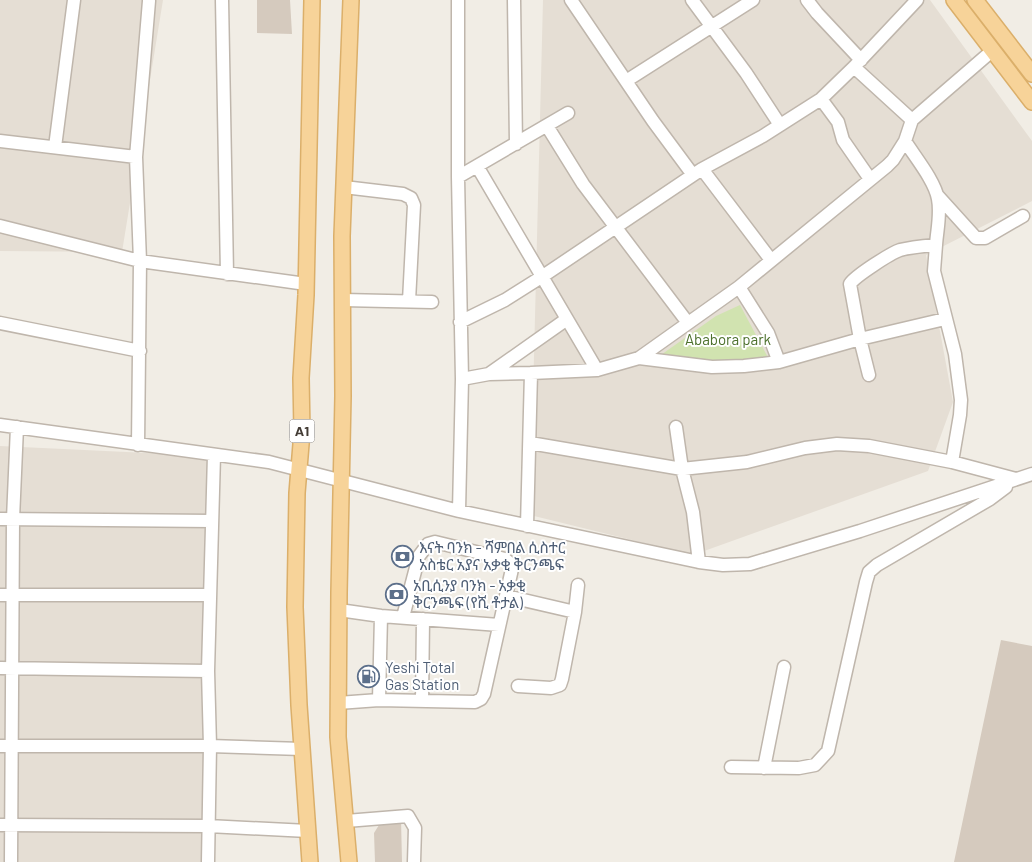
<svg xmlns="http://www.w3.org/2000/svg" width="1032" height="862" font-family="Barlow,'Noto Sans Ethiopic',sans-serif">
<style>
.residential{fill:#e5ded4}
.green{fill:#d1e3b0}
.building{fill:#d5cabe}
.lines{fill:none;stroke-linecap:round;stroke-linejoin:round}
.minor-casing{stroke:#bfb6ac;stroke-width:15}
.major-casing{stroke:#dbaf6a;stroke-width:18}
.minor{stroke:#fff;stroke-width:12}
.major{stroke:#f7d399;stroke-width:15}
.labels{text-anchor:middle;stroke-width:4;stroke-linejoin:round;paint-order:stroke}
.shield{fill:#fff;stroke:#7b7672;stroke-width:1}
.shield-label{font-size:14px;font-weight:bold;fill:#433c35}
.park-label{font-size:15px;fill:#4d712d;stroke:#fff}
.service-label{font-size:15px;fill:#4e5e75;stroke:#fff;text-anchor:start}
</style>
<rect width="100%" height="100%" fill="#f1ede5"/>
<path class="residential" d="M0,0h163l-41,252 -122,-1z
M543,0h387l102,141v60l-106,54 27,147 -25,69 -235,84 -163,-40z
M0,446l211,10 -3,406h-208z"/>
<path class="green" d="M740,305l31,58 -22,3 -91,-9 58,-41z"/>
<path class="building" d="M257,0h33l2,34 -35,-1z
M1001,640l31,6v216h-78z
M401,819l1,43h-27l-1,-29 5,-8 3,-3z"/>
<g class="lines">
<defs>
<path id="minor" d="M222,0l5,274
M458,0v177l4,202 -3,132
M514,0l2,144
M571,0l82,121 40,54
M692,0l54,73 34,52
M807,0l10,13 44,47
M854,67l58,53 -7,21
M626,81l127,-81
M821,99l17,23 5,18 27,39
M912,120l81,-70
M547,126l36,58 105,139
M0,141l136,16
M55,147l19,-147
M477,166l120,204
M702,169l69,91
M458,177l110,-64
M344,187l59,7 8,4 3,7 -5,96
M938,196l38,42h9l38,-22
M0,226l140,35 -4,-104 13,-156
M936,245l-2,26 21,83 6,46 -1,15 -8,47 64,17
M739,287l29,46 11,29
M343,300l89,2
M460,322l45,-22 38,-24 159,-107 61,-33 58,-37 33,-32 63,-67
M0,323l140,28
M639,358l73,9 32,-1 35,-4 81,-23 85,-20
M489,374l78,-55
M462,379l27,-5 42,-1
M0,425l269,37 190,49 240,51 24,3 27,-1 110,-33 172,-57
M676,427l6,42 65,-7 58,-14 32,-4 32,2 83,16
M530,443l152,26 11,43 6,50
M138,445l2,-184 166,23
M0,519l212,2
M527,526l4,-153 66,-3 42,-12 100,-71 148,-121 6,-6 12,-19c10,16 30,40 33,58 3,15 -1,31 -2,46 -12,1 -25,2 -36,5 -9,3 -45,26 -50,34l10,55 9,36
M0,595h210
M506,596l69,16
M339,610l42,6 118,9
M0,668l208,3
M518,686l33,2 9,-3 2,-6 13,-67 3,-27
M379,700l2,-84
M422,701l1,-82
M338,703l41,-3 96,2 6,-3 3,-5 28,-125 -1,-5 -6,-5 -70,-17 -7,2 -9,12 -16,61
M0,746h210l92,3
M731,767l68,1 16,-3 13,-14 38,-169 3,-10 8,-7 113,-66 16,-12
M764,768l20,-101
M346,821l62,-5 7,12 -1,34
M0,825l208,1 100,5
M11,862l2,-343 4,-92
M208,862l2,-116 -2,-75 6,-216"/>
<path id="major" d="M954,0l78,102
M975,0l57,74
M310,862l-11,-157 -4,-98 2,-114 5,-61 -1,-54 5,-83 6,-295
M349,862l-11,-125 1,-144 4,-197 -1,-160 9,-236"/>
</defs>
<use href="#minor" class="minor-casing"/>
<use href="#major" class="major-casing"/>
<use href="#minor" class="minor"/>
<use href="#major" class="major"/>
</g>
<defs>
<symbol id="bank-ring" viewBox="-11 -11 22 22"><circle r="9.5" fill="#fff" stroke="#5c6f8a" stroke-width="1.5"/><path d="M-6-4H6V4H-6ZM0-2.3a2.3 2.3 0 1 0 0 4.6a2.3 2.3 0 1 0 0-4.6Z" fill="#5c6f8a"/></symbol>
<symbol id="fuel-ring" viewBox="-11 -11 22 22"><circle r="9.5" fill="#fff" stroke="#5c6f8a" stroke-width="1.5"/><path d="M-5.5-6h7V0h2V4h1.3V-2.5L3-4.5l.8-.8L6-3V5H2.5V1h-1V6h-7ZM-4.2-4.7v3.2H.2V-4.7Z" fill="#5c6f8a"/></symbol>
</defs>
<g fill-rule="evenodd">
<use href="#bank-ring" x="390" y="544" width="25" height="25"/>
<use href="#bank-ring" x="384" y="582" width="25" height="25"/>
<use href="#fuel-ring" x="356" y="664" width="25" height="25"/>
</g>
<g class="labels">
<rect class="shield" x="289.5" y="419.5" width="25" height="23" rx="4"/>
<g class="shield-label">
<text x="302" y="436">A1</text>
</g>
<g class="park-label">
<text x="728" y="345">Ababora park</text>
</g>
<g class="service-label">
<text x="419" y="553">እናት ባንክ - ሻምበል ሲስተር<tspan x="419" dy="17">አስቴር አያና አቃቂ ቅርንጫፍ</tspan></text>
<text x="413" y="591">አቢሲንያ ባንክ - አቃቂ<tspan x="413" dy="17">ቅርንጫፍ (የሺ ቶታል)</tspan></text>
<text x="385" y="673">Yeshi Total<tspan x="385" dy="17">Gas Station</tspan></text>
</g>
</g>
</svg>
